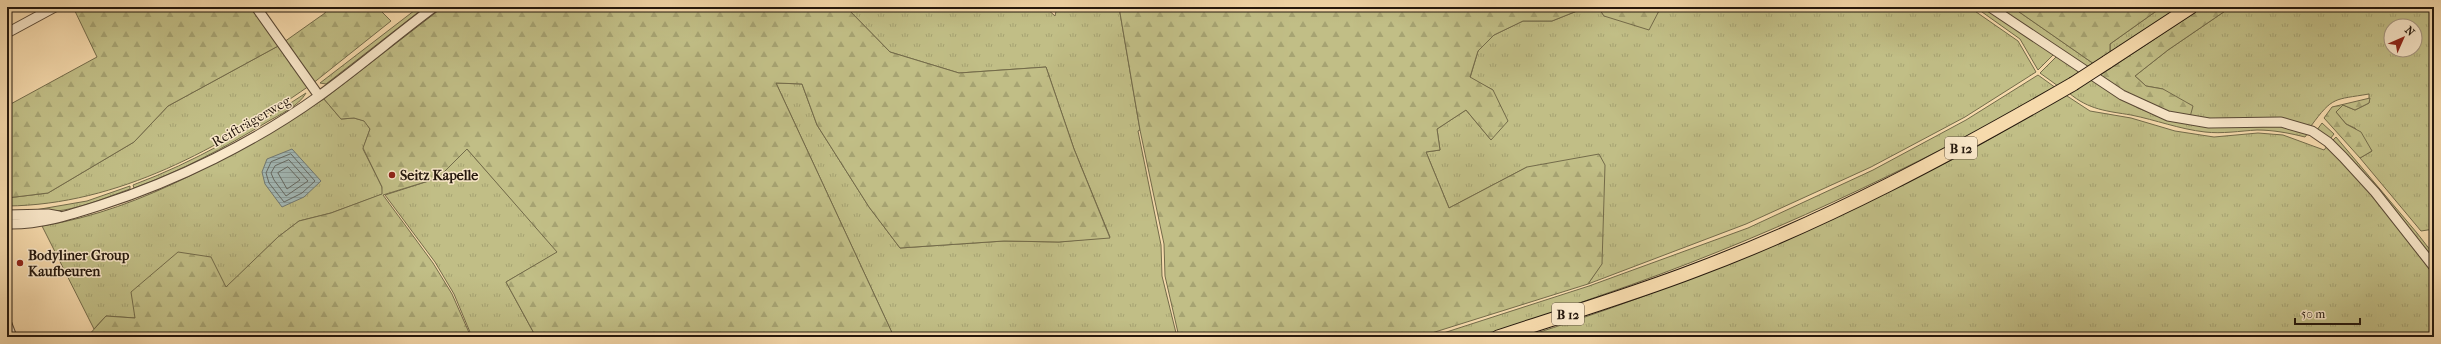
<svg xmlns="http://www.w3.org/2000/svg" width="2441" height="344" font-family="'IM FELL French Canon',serif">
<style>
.grass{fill:url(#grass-tufts);stroke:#736b4a;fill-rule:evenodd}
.forest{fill:url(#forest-firs);stroke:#736b4a}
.water{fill:url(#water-rules);stroke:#707872}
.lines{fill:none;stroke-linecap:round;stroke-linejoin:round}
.shore{stroke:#646862;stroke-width:1}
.minor-casing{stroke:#594835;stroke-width:11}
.highway-casing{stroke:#25180d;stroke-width:15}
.minor{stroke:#f9e7c9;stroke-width:9}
.highway{stroke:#f6daac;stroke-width:13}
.highway-bridge-casing{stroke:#25180d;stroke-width:15;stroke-linecap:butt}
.highway-bridge{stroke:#f6daac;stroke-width:13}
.poi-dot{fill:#8f2418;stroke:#f9e7c9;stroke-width:1.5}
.labels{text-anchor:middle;stroke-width:3;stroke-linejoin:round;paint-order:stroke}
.shield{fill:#f9e7c9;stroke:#655645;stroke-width:1}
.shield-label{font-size:13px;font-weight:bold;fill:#25180d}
.street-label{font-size:14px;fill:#25180d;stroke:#f9e7c9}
.poi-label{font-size:14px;font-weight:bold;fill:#25180d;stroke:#f9e7c9;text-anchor:start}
</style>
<defs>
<pattern id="grass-tufts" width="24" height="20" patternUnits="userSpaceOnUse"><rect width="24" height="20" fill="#c1be86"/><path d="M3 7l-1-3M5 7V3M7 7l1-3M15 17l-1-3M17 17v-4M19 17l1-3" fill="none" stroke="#a6a372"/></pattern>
<pattern id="forest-firs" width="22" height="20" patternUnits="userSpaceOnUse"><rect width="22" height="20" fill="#c1be86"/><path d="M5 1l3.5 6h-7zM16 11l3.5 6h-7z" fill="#a6a372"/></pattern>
<pattern id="water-rules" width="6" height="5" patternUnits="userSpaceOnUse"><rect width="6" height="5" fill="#a2b8b6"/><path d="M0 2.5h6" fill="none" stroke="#8b9d9b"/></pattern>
</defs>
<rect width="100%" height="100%" fill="#f6daac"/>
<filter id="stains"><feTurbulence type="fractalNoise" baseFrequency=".005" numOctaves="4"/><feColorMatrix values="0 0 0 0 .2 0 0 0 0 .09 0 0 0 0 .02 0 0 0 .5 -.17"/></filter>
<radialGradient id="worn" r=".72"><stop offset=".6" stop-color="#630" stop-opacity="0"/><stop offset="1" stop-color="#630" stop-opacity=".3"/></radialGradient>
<path class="grass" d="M419,7h6l-99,77 -6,-1z
M846,7h152l6,4 3,-4h38l10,9 2,-9h62l21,123 -2,1 23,114 1,31 15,61h-283l-118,-254 26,1 15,41 52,82 31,41 104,-7 55,1 51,-5 -36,-88 -28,-82 -87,6 -69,-21z
M1587,7h11l6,9 55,-5 2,-4h308l49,34 18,31 -71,45 -94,50 -125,57 -158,60 14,-21 -75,-96 -78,41 -23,-56 14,-2 -3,-21 29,-19 25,30 2,-50 -23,-12 8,-27 16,-16 29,-14h29z
M1975,7h11l68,47 -16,16 -18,-31z
M1997,7h15l82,57 -7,4z
M2162,7h18l-70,47v-10z
M2231,7h203v222l-13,2 -61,-73 12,-7 -17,-23 -9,-4 -10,-12 7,-7 12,5 14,-7v-9c-35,6 -36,2 -58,32l-121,-9 -27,-28 -17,-3 -11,-10 33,-26zM2391,26h24v24h-24z
M280,45l29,41c-89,62 -191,119 -302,120v-8l41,-5 86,-51 34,-36z
M2057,56l23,16 -22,14 -18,-13z
M2038,75l18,13c-145,81 -296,153 -454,207 -43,15 -86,32 -130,42 -12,2 -28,0 -41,0l158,-51 159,-58 125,-58 93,-50z
M2093,79l45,29 29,11 113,6 28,8 -3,4c-16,-4 -32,-7 -48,-7 -17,1 -35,4 -52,2 -26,-3 -49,-12 -74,-17 -24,-4 -42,-5 -62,-22z
M306,93c-7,13 -27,22 -39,29 -43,26 -86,49 -133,66l-1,-3c62,-23 118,-56 173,-92z
M2064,94l26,17 41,7 44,13 39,6 44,-4 25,2 41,15 4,-5 44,49 62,79v64h-910c157,-49 308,-114 454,-191 29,-16 57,-35 86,-52z
M324,99l17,20 13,-1 11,3 5,8 -7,20 19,38 1,7 -52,19 -32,8 -21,16 -52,51 -91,30 -29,-2 -12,13 -52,-103c104,-17 193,-73 282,-127z
M2322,123l12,11 -4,5 -13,-9z
M2336,137l81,96 17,22v8l-102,-122z
M467,149l91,103 -52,30 30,55h-64l-18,-43 -19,-32 -50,-67 53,-17z
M130,186v3c-26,9 -68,28 -95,21l52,-9z"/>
<path class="forest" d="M73,7h180l27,38 -112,61 -34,36 -86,51 -41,5v-92l90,-49z
M328,7h49l14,14 -79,63 -28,-42 41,-29z
M443,7h403l44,45 69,21 87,-6 28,82 36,89 -51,4 -55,-1 -104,7 -31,-41 -52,-82 -15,-41 -26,-1 118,254h-358l-30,-55 51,-30 -90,-103 -29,29 -55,17 50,68 19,31 19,43h-384l19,-21 29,2 -4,-26 47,-40 33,5 15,30 52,-50 21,-16 32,-8 51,-19v-7l-19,-39 7,-19 -6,-8 -10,-3 -13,1 -17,-20z
M1119,7h468l-35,14h-29l-29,14 -16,16 -8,26 23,13 15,31 -17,19 -25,-30 -29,19 3,21 -14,2 23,56 78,-41 72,-13 6,11 -3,99 -14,20 -169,53h-240l-14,-61 -1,-32 -24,-114z
M1598,7h63l-12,23 -45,-14z
M2012,7h150l-52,37v10l-16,10z
M2203,7h28l-63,43 -33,26 11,10 17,3 30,17 -3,11c-35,-5 -62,-23 -91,-41z
M2370,98l-1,5 -14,7 -12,-5 -7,7 10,12 15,8 11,19 -12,7 -36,-40 8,-11z"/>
<path class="water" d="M292,149l29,32 -17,16 -22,10 -17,-23 -3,-12 5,-13z"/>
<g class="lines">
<path class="shore" d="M291,154l24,27 -13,12 -18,9 -15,-19 -3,-10 5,-11z
M289,160l19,21 -22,15 -12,-16 -3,-7 4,-7z
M288,167l12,13 -13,9 -9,-16z"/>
<defs>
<path id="minor" d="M256,7l63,89
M1990,7l132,88 46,21 41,7 72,-1 31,9 16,11 15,15 32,35 59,75
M7,33l48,-26
M7,215l41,-1 11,2
M7,224c32,1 63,-9 94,-19 75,-24 154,-63 218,-109 39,-28 76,-60 115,-89
M7,324l5,13"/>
<path id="highway" d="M2107,62l84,-55
M1498,337c66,-22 133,-42 198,-67 131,-49 256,-116 377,-186"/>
</defs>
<use href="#minor" class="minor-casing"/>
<use href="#highway" class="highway-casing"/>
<use href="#minor" class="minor"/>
<use href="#highway" class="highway"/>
<defs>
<path id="highway-bridge" d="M2073,84l34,-22"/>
</defs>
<use href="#highway-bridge" class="highway-bridge-casing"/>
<use href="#highway-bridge" class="highway-bridge"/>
</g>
<g class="poi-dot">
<circle cx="392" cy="175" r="4"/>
<circle cx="20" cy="263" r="4"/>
</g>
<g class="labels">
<g class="shield">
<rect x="1945" y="137" width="32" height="22" rx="3"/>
<rect x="1552" y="303" width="32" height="22" rx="3"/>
</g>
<g class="shield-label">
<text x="1961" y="153">B 12</text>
<text x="1568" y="319">B 12</text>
</g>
<g class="street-label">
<text transform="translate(251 121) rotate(-30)" y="5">Reifträgerweg</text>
</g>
<g class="poi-label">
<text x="400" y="180">Seitz Kapelle</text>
<text x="28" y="260">Bodyliner Group<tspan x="28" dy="16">Kaufbeuren</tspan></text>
</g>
</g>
<rect width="2441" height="344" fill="none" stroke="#f6daac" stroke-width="24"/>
<rect x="8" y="8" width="2425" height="328" fill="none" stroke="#25180d" stroke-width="2"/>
<rect x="12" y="12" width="2417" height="320" fill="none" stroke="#25180d"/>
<g transform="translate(2403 38) rotate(45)"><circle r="19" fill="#f9e7c9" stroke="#a4947e"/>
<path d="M0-3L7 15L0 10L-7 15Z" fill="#8f2418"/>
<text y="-6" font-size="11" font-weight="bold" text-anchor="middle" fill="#25180d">N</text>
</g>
<path d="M2295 318v6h65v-6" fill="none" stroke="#25180d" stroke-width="2"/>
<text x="2301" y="318" font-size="12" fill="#25180d" stroke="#f9e7c9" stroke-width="3" paint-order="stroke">50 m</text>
<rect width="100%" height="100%" filter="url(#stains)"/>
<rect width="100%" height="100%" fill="url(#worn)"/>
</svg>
